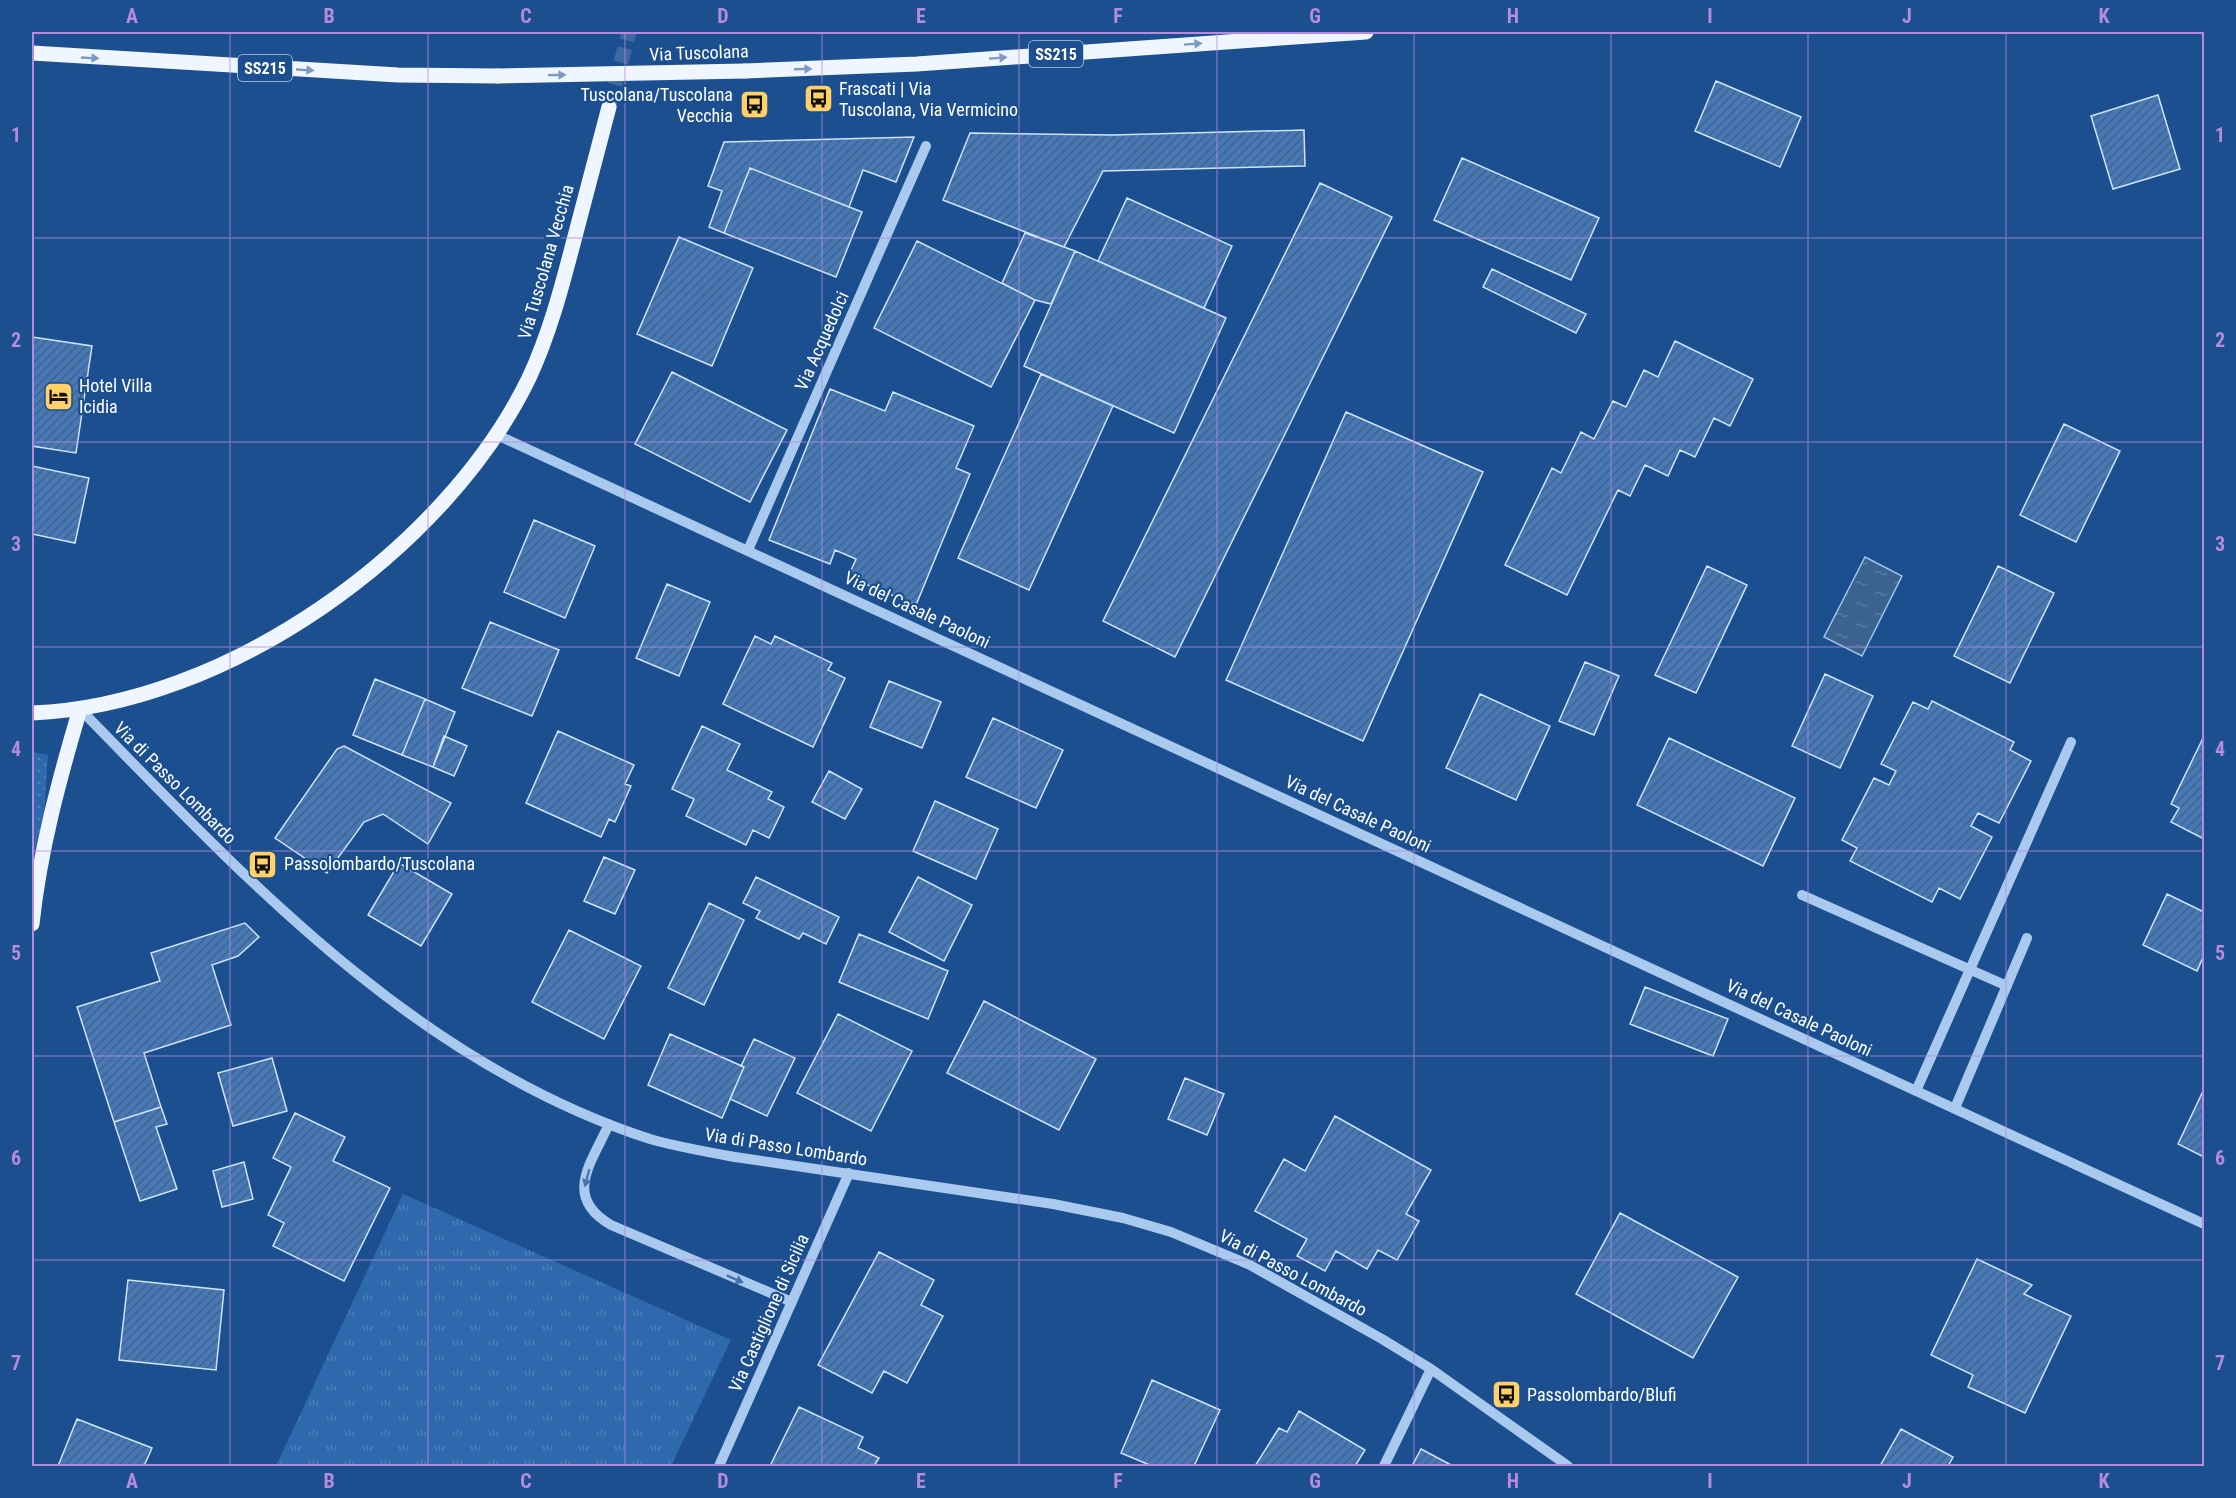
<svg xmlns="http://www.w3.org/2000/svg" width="2236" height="1498" font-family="'Roboto Condensed',sans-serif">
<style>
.grass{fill:url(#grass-dots)}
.park{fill:url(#park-tufts)}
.water{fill:url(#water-ripples);stroke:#9cc4f0;stroke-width:1.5}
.building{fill:url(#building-hatch);stroke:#cfe3fa;stroke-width:1.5}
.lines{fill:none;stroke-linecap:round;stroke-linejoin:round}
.major-tunnel{stroke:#3d69a0;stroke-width:15;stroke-dasharray:15 8;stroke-linecap:butt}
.minor{stroke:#a9c9ee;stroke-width:10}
.major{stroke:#f0f6ff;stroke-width:15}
.major-bridge{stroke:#f0f6ff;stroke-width:15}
.oneway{fill:#7b9ac1}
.oneway2{fill:#4674ac}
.grid{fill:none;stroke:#b68bdc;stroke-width:1.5;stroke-opacity:0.55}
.labels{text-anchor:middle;stroke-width:4.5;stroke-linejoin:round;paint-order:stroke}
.shield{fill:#1b4f8f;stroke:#bbcadd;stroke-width:1.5}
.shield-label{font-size:16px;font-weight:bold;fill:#fff}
.street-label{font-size:18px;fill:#fff;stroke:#1b4f8f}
.poi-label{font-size:18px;fill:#fff;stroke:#1b4f8f;text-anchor:start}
.neatline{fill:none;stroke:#b68bdc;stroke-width:2}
.grid-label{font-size:20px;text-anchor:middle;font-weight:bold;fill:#b68bdc}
</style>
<defs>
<pattern id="grass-dots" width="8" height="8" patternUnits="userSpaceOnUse" patternTransform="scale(1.5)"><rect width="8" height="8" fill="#2e69ad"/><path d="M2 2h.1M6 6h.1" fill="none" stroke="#4d80b9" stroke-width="1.8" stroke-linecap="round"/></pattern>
<pattern id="park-tufts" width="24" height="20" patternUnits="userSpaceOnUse" patternTransform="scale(1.5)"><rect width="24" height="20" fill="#2e69ad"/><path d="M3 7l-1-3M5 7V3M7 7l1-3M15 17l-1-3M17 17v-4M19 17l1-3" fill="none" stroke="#4d80b9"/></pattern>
<pattern id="water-ripples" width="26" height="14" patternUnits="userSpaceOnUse" patternTransform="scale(1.5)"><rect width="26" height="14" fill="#3c6290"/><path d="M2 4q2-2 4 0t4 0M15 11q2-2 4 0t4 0" fill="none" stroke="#597aa1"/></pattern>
<pattern id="building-hatch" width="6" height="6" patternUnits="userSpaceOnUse" patternTransform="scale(1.5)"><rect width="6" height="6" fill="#4478b7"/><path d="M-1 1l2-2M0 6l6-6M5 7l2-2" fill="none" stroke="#486282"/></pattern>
</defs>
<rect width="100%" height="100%" fill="#1b4f8f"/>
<path class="grass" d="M32,752l16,3 -7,106 -9,63z"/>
<path class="park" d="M403,1194l328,146 -60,126h-395z"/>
<path class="water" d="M1865,557l37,19 -40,80 -38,-19z"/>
<path class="building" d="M1716,81l85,36 -21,50 -85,-36z
M2158,95l22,74 -67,20 -22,-73z
M1304,130l1,36 -202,5 -39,76 -121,-47 27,-67 142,2z
M914,137l-18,45 -33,-12 -14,37 -99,-39 -26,65 -15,-6 13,-36 -14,-5 16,-44z
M1462,158l137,60 -28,62 -137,-60z
M750,168l112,44 -26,65 -112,-44z
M1320,183l72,34 -217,440 -72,-36z
M1127,198l105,48 -28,62 -106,-47z
M1025,233l50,18 -24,53 -16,-4 -33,-17z
M679,237l74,31 -41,98 -75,-32z
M917,241l118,59 -44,87 -117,-59z
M1075,251l151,67 -52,115 -150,-67z
M1492,269l94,45 -10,19 -93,-46z
M32,337l60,9 -16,107 -44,-7z
M1675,341l78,38 -23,47 -16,-8 -19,39 -15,-7 -12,26 -23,-11 -15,31 -12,-6 -51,105 -62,-30 47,-97 9,5 20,-41 13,7 19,-38 13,6 18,-37 14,7z
M672,372l115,58 -37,72 -115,-58z
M1041,374l72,32 -84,184 -71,-32z
M830,389l55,22 8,-19 81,34 -18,42 14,6 -54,131 -68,-28 8,-18 -21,-9 -5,14 -61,-24z
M1346,412l137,60 -120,269 -137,-61z
M2064,424l56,27 -44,91 -56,-27z
M32,466l57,12 -14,65 -43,-9z
M534,520l61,26 -30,72 -61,-26z
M1707,566l40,19 -51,108 -41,-18z
M1998,566l56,27 -44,90 -56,-27z
M667,584l43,18 -31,74 -43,-18z
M490,622l69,28 -27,66 -70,-28z
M755,636l16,8 4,-8 57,27 -4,7 17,8 -32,69 -90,-43z
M1585,662l34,14 -25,59 -35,-14z
M1825,674l48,22 -33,72 -48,-22z
M375,679l50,20 -23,56 -49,-20z
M889,681l52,21 -19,46 -52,-21z
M1480,694l70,32 -34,74 -70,-32z
M425,699l30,13 -22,55 -31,-12z
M1932,701l82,41 -4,8 21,11 -32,62 -21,-10 -7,13 21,11 -32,62 -21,-11 -7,14 -82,-41 7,-13 -15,-8 32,-62 15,7 7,-14 -15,-7 32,-62 15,7z
M993,718l70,32 -27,58 -70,-31z
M702,726l38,18 -13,26 45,22 -4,7 16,8 -15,31 -16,-8 -7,15 -60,-29 8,-17 -22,-10z
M558,731l76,34 -9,19 6,2 -16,36 -6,-3 -8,18 -75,-34z
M444,736l23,10 -13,30 -21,-9z
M2204,736v103l-33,-17 8,-14 -8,-4z
M1669,738l126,60 -32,68 -126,-61z
M344,746l107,57 -23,41 -45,-30 -19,8 -37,51 -52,-35 62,-89z
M829,771l33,18 -17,30 -33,-17z
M935,801l63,28 -22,50 -63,-28z
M604,857l31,13 -20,44 -31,-13z
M399,863l53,31 -31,52 -53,-31z
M756,877l83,40 -13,27 -23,-11 -4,6 -43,-21 4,-7 -17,-8z
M918,877l54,28 -28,56 -55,-29z
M2167,894l37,18v43l-7,16 -54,-26z
M709,903l35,17 -40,85 -36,-17z
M245,923l14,14 -21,19 -26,9 19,60 -87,28 17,54 -47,15 -37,-115 83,-26 -9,-28z
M569,930l72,36 -37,73 -72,-37z
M859,934l89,37 -20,48 -89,-37z
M1645,987l83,32 -15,37 -83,-32z
M984,1001l112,58 -37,71 -112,-57z
M838,1014l74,37 -41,80 -74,-38z
M670,1034l74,33 -22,51 -74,-33z
M754,1039l41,19 -28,58 -37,-17 14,-32 -3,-1z
M272,1058l15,53 -54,15 -15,-53z
M1185,1078l39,16 -17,41 -39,-16z
M2204,1089v68l-26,-13z
M161,1107l6,17 -11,3 21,62 -37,12 -26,-79z
M295,1113l50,24 -12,24 57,27 -46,93 -71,-35 11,-23 -16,-8 23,-48 -18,-9z
M1335,1116l96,54 -25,44 13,7 -22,39 -19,-10 -11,19 -31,-18 -11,20 -28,-15 10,-17 -52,-28 29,-52 21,12z
M244,1162l9,37 -31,8 -9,-36z
M1620,1213l118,64 -45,81 -117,-64z
M879,1252l55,28 -13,25 22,11 -36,67 -23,-12 -12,22 -54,-28z
M1977,1259l55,26 -8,9 47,22 -46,97 -57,-26 5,-12 -42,-20z
M128,1280l96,10 -8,80 -97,-10z
M1152,1380l68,30 -26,56h-42l-31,-13z
M799,1407l64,30 -5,11 21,10 -5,8h-104z
M1299,1411l66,39 -10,16h-100l24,-38 8,4z
M77,1419l75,29 -8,18h-86z
M1901,1429l52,28 -5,9h-68z
M1421,1449l32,17h-41z"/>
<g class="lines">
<path class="major-tunnel" d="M609,107l20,-75"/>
<path class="minor" d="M497,435l1707,789
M748,550l178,-404
M80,709c166,170 337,355 570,430 28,8 57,13 85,18l318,47 70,14 48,14 79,33 132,74 49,30 137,97
M1802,895l205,91
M1916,1091l155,-349
M1955,1108l72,-170
M609,1124c-17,38 -47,73 2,101l181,77
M719,1466l130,-293
M1384,1466l47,-97"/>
<path class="major" d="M32,53l366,22 100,1
M745,71l172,-7 449,-32
M32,713c193,-7 413,-162 497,-335 20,-43 32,-88 44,-134 12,-46 24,-91 36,-137
M32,924c8,-74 27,-144 48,-215"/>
<path class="major-bridge" d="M498,76l247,-5"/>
</g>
<defs><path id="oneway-solid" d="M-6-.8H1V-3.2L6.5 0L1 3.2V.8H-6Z" transform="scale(1.5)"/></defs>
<g class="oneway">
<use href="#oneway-solid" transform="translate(1193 44) rotate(-4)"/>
<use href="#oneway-solid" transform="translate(90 58) rotate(3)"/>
<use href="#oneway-solid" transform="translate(998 58) rotate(-4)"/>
<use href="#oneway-solid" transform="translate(803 69) rotate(-2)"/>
<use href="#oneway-solid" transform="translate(305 70) rotate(3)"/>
<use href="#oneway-solid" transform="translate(557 75) rotate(-1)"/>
</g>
<g class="oneway2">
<use href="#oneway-solid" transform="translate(587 1178) rotate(105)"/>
<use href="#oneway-solid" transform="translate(735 1279) rotate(24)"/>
</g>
<path class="grid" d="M230,32v1434M428,32v1434M625,32v1434M822,32v1434M1019,32v1434M1217,32v1434M1414,32v1434M1611,32v1434M1808,32v1434M2006,32v1434M32,238h2172M32,442h2172M32,647h2172M32,851h2172M32,1056h2172M32,1260h2172"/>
<defs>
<symbol id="bus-square" viewBox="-11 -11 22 22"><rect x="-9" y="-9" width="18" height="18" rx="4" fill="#ffd166" stroke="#1b4f8f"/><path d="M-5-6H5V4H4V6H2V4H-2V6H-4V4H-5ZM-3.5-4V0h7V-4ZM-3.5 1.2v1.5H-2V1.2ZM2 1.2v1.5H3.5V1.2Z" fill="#111"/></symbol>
<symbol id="hotel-square" viewBox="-11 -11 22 22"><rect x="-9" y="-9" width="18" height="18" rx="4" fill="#ffd166" stroke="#1b4f8f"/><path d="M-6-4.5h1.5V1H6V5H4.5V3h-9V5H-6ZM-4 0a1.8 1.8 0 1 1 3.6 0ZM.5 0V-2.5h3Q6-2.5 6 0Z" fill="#111"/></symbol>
</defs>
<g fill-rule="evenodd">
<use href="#bus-square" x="802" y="82" width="33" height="33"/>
<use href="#bus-square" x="738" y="88" width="33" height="33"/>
<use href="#hotel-square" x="42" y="380" width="33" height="33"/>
<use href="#bus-square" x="246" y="848" width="33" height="33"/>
<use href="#bus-square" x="1490" y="1378" width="33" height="33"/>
</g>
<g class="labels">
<g class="shield">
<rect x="1029" y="41" width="54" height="26" rx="4.5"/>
<rect x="238" y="55" width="54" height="26" rx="4.5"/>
</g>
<g class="shield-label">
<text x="1056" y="60">SS215</text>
<text x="265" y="74">SS215</text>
</g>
<g class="street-label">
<text transform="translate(699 53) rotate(-2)" y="6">Via Tuscolana</text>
<text transform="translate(546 262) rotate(-74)" y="6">Via Tuscolana Vecchia</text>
<text transform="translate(822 341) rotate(-66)" y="6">Via Acquedolci</text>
<text transform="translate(917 610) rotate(25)" y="6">Via del Casale Paoloni</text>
<text transform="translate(175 783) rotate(45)" y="6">Via di Passo Lombardo</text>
<text transform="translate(1358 814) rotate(25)" y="6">Via del Casale Paoloni</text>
<text transform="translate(1799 1018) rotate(25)" y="6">Via del Casale Paoloni</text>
<text transform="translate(786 1147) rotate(9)" y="6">Via di Passo Lombardo</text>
<text transform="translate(1293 1273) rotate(28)" y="6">Via di Passo Lombardo</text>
<text transform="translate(769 1313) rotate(-66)" y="6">Via Castiglione di Sicilia</text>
</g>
<g class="poi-label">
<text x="839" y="95">Frascati | Via<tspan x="839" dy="21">Tuscolana, Via Vermicino</tspan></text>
<text x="733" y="101" text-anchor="end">Tuscolana/Tuscolana<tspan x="733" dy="21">Vecchia</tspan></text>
<text x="79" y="392">Hotel Villa<tspan x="79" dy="21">Icidia</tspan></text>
<text x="284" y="870">Passolombardo/Tuscolana</text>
<text x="1527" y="1401">Passolombardo/Blufi</text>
</g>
</g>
<rect width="2236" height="1498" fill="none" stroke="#1b4f8f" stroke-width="66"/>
<rect x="33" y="33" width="2170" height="1432" class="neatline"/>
<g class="grid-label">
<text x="132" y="23">A</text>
<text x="329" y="23">B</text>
<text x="526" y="23">C</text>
<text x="723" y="23">D</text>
<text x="921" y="23">E</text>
<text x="1118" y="23">F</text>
<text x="1315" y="23">G</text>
<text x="1513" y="23">H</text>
<text x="1710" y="23">I</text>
<text x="1907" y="23">J</text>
<text x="2104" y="23">K</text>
<text x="16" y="142">1</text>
<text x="2220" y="142">1</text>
<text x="16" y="347">2</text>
<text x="2220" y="347">2</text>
<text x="16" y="551">3</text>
<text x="2220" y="551">3</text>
<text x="16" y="756">4</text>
<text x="2220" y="756">4</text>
<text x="16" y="960">5</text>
<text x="2220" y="960">5</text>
<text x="16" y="1165">6</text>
<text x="2220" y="1165">6</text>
<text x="16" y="1370">7</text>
<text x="2220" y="1370">7</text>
<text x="132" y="1488">A</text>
<text x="329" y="1488">B</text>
<text x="526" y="1488">C</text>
<text x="723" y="1488">D</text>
<text x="921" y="1488">E</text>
<text x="1118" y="1488">F</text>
<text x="1315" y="1488">G</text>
<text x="1513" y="1488">H</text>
<text x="1710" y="1488">I</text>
<text x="1907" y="1488">J</text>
<text x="2104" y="1488">K</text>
</g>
</svg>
